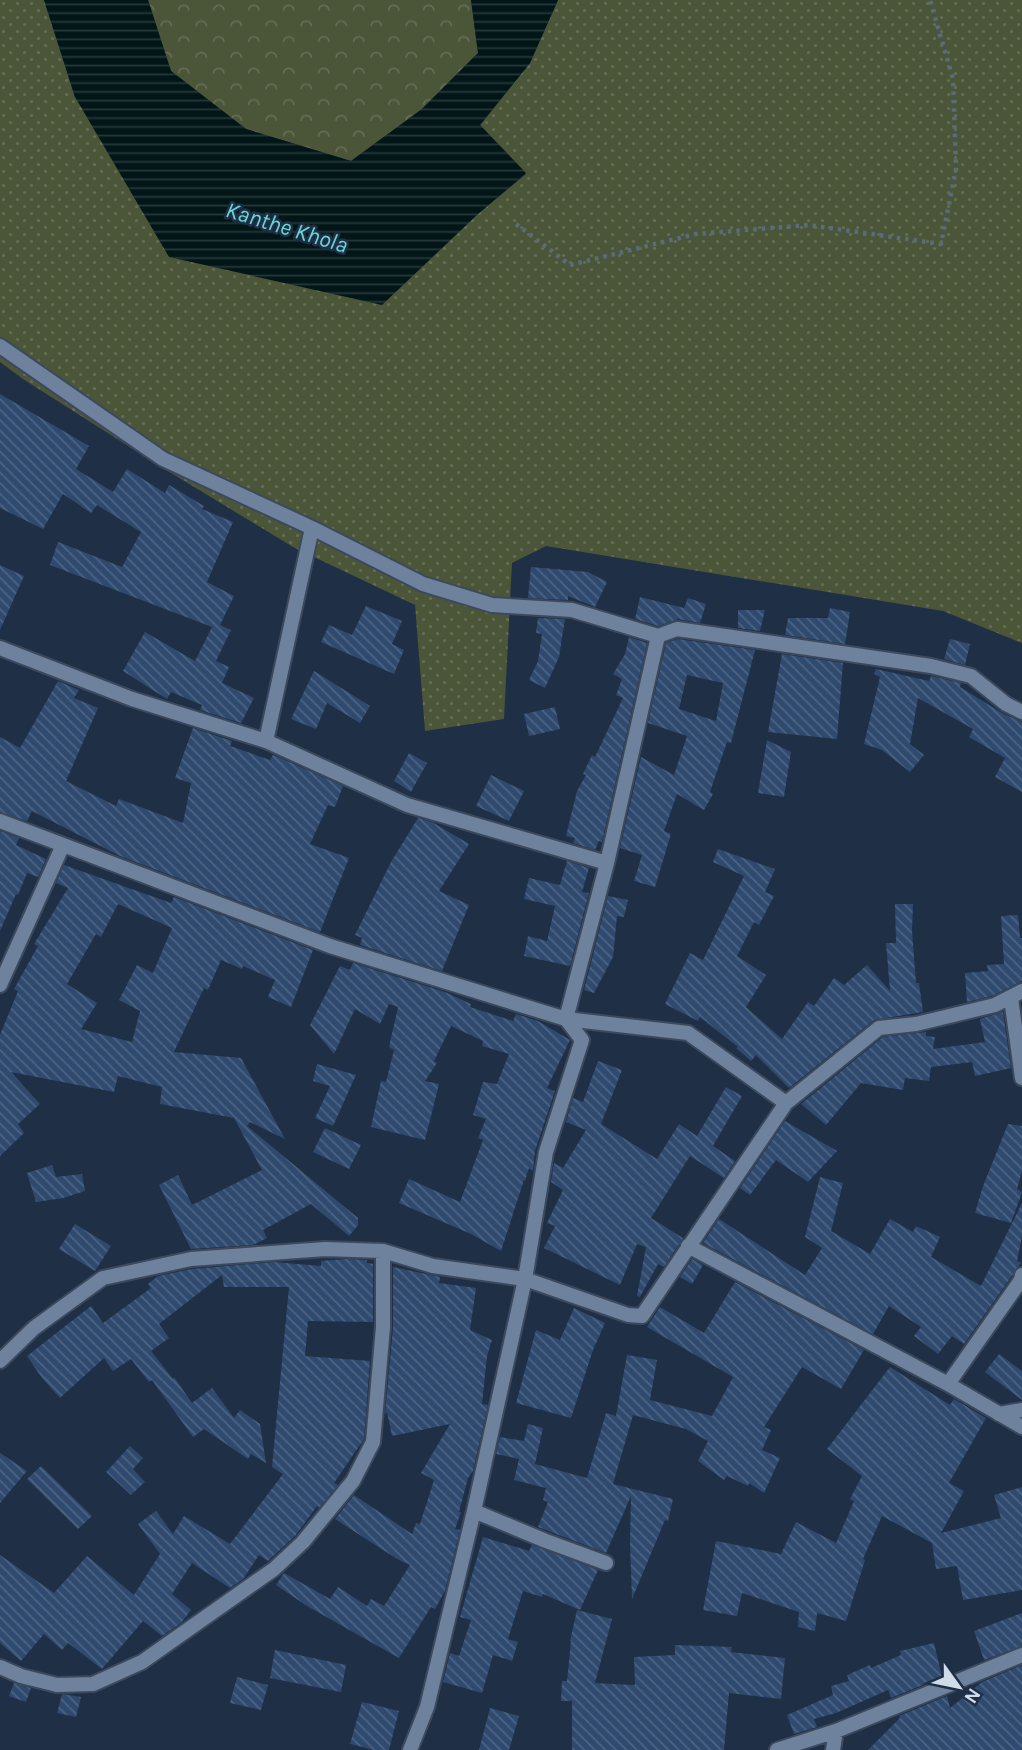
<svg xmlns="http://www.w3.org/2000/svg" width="1022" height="1750" font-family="Karla,sans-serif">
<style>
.grass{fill:url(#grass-dots)}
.forest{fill:url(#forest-crowns)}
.water{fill:url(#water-rules)}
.building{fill:url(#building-back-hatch);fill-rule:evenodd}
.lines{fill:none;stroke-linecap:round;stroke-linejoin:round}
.minor-casing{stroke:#3c495d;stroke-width:18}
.path{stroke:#5b6a7e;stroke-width:4.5;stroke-dasharray:3.5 5;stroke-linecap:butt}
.minor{stroke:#6e829d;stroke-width:14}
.labels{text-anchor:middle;stroke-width:5;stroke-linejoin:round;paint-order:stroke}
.water-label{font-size:23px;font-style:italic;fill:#69d6d8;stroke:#1e2f46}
</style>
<defs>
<pattern id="grass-dots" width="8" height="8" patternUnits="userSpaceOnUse" patternTransform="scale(1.75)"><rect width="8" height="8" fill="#4b5538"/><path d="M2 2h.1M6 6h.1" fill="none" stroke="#646d55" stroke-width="1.8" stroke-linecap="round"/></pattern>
<pattern id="forest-crowns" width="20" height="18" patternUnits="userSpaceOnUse" patternTransform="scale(1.75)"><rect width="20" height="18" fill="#4b5538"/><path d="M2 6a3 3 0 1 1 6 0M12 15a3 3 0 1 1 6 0" fill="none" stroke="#646d55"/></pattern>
<pattern id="water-rules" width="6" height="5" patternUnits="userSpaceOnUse" patternTransform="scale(1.75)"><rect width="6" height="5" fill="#021617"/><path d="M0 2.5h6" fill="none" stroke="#263739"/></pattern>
<pattern id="building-back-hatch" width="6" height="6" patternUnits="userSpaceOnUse" patternTransform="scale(1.75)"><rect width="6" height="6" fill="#2f4a6e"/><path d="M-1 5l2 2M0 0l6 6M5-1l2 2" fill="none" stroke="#4c6483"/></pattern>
</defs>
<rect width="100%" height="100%" fill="#1e2f46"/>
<path class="grass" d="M0,0h44l31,97 403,117 48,-40 -46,-49 50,-62 28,-63h464v643l-79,-32 -397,-65 -34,17 -8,156 -79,12 -10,-126 -122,-58 -135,-82 -135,-86 -23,-17z"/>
<path class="forest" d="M148,0h323l7,53 -56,56 -71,52 -105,-32 -75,-58z"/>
<path class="water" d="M44,0h104l23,71 75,58 105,32 71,-52 56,-56 -7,-53h87l-28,63 -50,62 46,48 -48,41 -96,91 -213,-48 -94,-160z"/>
<path class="building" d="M0,394l89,52 -13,23 37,23 14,-23 38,24 4,-8 35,21 -2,3 31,13 -26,60 27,14 -14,29 11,5 -15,31 13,6 -7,16 32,15 -13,25 -41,-13 2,-5 -31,-13 -4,7 -44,-28 22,-39 50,29 17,-34 -162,-62 8,-23 64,25 19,-35 -44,-27 -6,8 -28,-19 -20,35 -43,-21z
M0,565l24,11 -24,54z
M531,567l57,5 19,10 -12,25 -27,-11v4l-40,-2z
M640,597l44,11 4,-10 18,6 -6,19 -22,-4 -20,7 -23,-7z
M366,606l36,15 -10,23 12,6 -10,24 -73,-32 8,-17 23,10z
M830,608l20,4 -5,32 -60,-9 3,-17h40z
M738,610h27l-5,21 -22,-3z
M538,618l27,1 -6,38 -14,31 -16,-8 9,-19 4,-27 -6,-1z
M629,637l18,6 -45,199 -3,-1 -4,9 -22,-7 2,-5 -9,-2 11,-45 9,-16 -3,-1 9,-19 3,2 28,-59 -7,-3 6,-16 -9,-5 12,-20z
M678,639l77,11 -24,93 -4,-1 -17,50 3,2 -9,16 -27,-16 -13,37 7,3 -16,53 -21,-6 8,-26 -22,-7 21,-91 33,18 13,-39 -39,-13 18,-80zM687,675l36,8 -7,38 -37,-12z
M950,639l20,5 -5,21 -21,-6z
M782,654l61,9 -6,76 -69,-7z
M876,669l53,12 2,-5 30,7 -1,4 42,26 20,9v70l-27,-15 10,-19 -36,-21 4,-8 -55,-31 -8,46 14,11 -14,17 -28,-22 -18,-6 16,-67 -6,-3z
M314,671l56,35 -10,17 -33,-20 -11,26 -25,-10z
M58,681l21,9 -5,8 24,10 -32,73 50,25 3,-7 64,24 8,-40 -16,-5 18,-50 39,13 -2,5 40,14 3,-5 3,1 67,30 -8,21 -7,-2 -18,39 39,14 -29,74 -200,-76 -88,-45 -5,10 -27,-9v-75l20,11z
M555,707l5,22 -31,7 -5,-22z
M767,740l24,12 -7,45 -26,-4z
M409,753l18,10 -16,29 -17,-11z
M491,775l33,16 -15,30 -33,-15z
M418,818l14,4 37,22 -30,47 30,14 -27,66 -82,-26 2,-7 -7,-3 36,-73z
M0,831l19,7 -3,7 30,14 -8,18 -11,-4 -9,22 -2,-1 -16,37z
M718,849l57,20 -10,23 9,4 -15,29 -5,-3 -17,34 29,19 -20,32 36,32 26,-37 6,4 20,-28 10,7 23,-20 23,26 -4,-48h10l-1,-39h18l-1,27 4,52h3l4,29 -49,8 -85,68 -33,-33 -5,6 -15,-13 2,-1 -38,-30 -2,4 -33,-17 25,-51 13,7 41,-84 -31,-14z
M567,861l22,7 -7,24 7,1 -19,73 -46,-10 4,-20 19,5 8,-35 -31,-7 5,-21 31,7z
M64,865l107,38 3,-6 139,53 -22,57 -23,-10 7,-17 -32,-14 -1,3 -21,-9 -13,30 -4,-2 -30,64 67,6 44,81 -35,-17 -3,4 111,92v7l-9,11 -38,-32 -48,26 4,8 -14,7 -62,4 -32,-64 19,-10 14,30 70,-35 -28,-52 -74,-14 2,-17 -44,-11 -4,16 -103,-20 29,32 -22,20 6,9 -24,23v-121l18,-44 -4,-2 24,-43 -4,-2 34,-56 -12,-5zM118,904l54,24 -19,45 -16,-8 -18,35 21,11 -8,31 -51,-13 16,-26 -30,-19 29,-50 5,3z
M608,896l20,4 -4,17 -7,-1 -4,41 -19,36 -10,-3z
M1018,915l2,23h2v43l-30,15 -25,6 -2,-29 23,-2 -1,-6 17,-1 -3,-48z
M353,963l92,29 26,12 -1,3 43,14 3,-7 22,7 32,19 -23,48 8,3 -20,60 -2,20 -4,-3 -4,13 -1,-1 -23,71 -30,-17 -72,-31 10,-24 51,23 23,-62 -5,-2 8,-19 -13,-4 10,-33 14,2 12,-30 -27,-8 1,-5 -32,-15 -17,35 3,2 -12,18 14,3 -14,56 -54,-13 10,-46 5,1 8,-32 -5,-3 9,-40 -9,-3 -9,20 -25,-15 -21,45 -24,-29 30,-59 10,4z
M1003,1012l8,56 -36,8 -3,-14 -41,5 -2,14 -24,-3 -2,12 -42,-7 -35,42 -25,-21 82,-67 43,-5v4l9,1 -2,12 52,-7 -5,-23z
M598,1061l24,9 -21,54 56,35 22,-35 18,12 29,-49 16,9 -29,50 22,15 -11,17 -34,-22 -39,62 32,20 -19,29 -6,-3 -18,33 -3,-1 9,-49 -9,-3 -17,41 -76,-37 11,-22 -8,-3 16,-33 -12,-8 3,-19 9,5 23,-38 -20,-8 7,-24 10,4z
M317,1064l39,11 -23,51 -18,-8 15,-32 -17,-5z
M785,1121l52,30 -29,31 -32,-22 -26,35 -10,-7z
M1008,1124l14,2v45l-5,18 5,3 -11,31 -36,-10 8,-27z
M325,1128l36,17 -12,24 -36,-17z
M52,1165l4,12 26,-3 3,17 -22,7 -27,4 -9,-29z
M820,1177l23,6 -12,48 39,23 20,-35 23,13 3,-6 24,11 -9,20 50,29 41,-83v33l-5,25 4,2 -57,81 -12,-8 -14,18 -24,-18 7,-9 -32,-21 -16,28 -170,-91 16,-24 86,56 17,-27 -17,-11z
M75,1224l36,22 -16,25 -36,-22z
M346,1259l21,1v3l6,1v58l-65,-1 -3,35 65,5 -6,78 -30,44 4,2 -19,23 -2,-2 -21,29 -28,26 -9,-6 -16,24 -13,9 -38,-25 -20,31 19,16 -10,13 -19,13 -19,-15 -41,48 -34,-26 -6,7 -18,-16 -23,27 -21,-18v-88l54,38 33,-37 47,39 26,-41 -22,-30 18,-13 17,23 11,-18 46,28 53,-70 -11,-7 17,-180h-65l-2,-12 -63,49 10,14 -18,13 22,28 1,-2 18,26 20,-15 22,30 6,-8 20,14 6,39 -15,-9 -3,5 -44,-30 -11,8 -41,-57 -3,2 -18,-23 -18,12 -9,-13 -44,40 -18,-20 -15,-22 64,-50 12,17 48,-35 -3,-4 10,-8 34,-7 82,-7 47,4v-5z
M692,1259l11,6 -11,19 -12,-7z
M393,1267l47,10 -1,6 37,5 -6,42 22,10 -5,16 -5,48 6,1 -15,66 -5,7 -9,34h2l-6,17 5,1 -15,61 -10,18 -4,-2 -32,51 -92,-52 -31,-21 8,-12 46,26 8,-12 29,19 4,-7 13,7 26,-41 -13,-6 -62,-40 19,-24 58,39 4,-11 4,1 14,-44 -13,-7 29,-49 -58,12 -5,-24 -2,2 8,-86z
M735,1282l129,68 -23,39 -39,-22 -38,60 7,3 -9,20 18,8 -16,35 -15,-10 -1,3 -21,-10 -3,4 -26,-19 10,-20 -22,-12 -53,-14 -20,69 60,15 -5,22 -3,-1 -33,79 -2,-56 1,-47 -25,57 -68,-26 10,-25 -5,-2 3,-12 -32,-8 5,-21 -23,-5 4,-17 24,4 4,-17 15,4 -8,36 52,14 19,-65 10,3 11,-61 30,5 -7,40 62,16 21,-39 -86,-50 13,-20 44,26z
M574,1308l31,15 -12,27 -22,68 -55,-15 20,-73 24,10z
M999,1354l23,17v29l-37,-28z
M890,1367l60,38 4,-6 32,19 -37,65 15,8 -23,42 60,-15 -7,-23 28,-8v103l-59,10 -6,-34 -21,3 -4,-26 -50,-27 -19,43 2,1 -19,61 -29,-8 -2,18 -17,-4 1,-15 -57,-19 -5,23 -34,-6 13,-69 65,13 15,-32 40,21 18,-42 -4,-2 12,-23 -35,-27z
M130,1446l13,12 -10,11 12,13 -14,13 -25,-23z
M0,1453l27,18 -27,32z
M41,1466l51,50 -14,13 -51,-50z
M483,1537l46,14 3,-6 66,25 -18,40 -37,-16 -1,3 -19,-6 -15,48 10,3 -6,19 -19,-6 -11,38 -39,-11 7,-29 9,3 12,-36 -11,-3z
M577,1610l35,9 -17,64 40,2 -1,-28 41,-2v-10l57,2 -1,5 54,6 -4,41 -52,-6 -5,57h-152v-49h-11l1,-20h5l4,-40h-1z
M1022,1613v33l-38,14 -10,-29z
M934,1643l8,34 -51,21 -3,-8 -52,23 -22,6 3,8 -23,7 -7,-19 46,-20 -2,-9 18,-5 -2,-6 23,-10 1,3 30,-13 -1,-4z
M275,1650l71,15 -5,27 -71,-14z
M1022,1665v85h-154l32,-32 -1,-2 48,-20 3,12 32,-26z
M237,1677l31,8 -7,25 -31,-7z
M14,1683l17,5 -5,14 -17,-6z
M62,1694l19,3 -5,20 -19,-4z
M362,1702l37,9 -10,39h-15l-24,-6z
M490,1708l29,8 -10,34h-30z"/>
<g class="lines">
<defs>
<path id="minor" d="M0,346l163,113 149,69 111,56 69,21 80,5 86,26 19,-7 254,37 40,10 35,28 16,8
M0,648l132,51 134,42 46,-213
M266,741l141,64 200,58
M0,821l330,125 236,73 122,14 98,70
M0,985l63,-140
M1011,998l11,80
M688,1246l260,138 74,43
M0,1361l34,-33 69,-50 88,-19 134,-10 58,2 50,15 92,13 103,36 14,1 144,-213 93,-75 37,-4 79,-19 27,-14
M948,1384l73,-104 1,-5
M999,1414l23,-4
M474,1511l72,30 60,22
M0,1667l21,9 36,9 36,-1 49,-22 132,-93 29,-27 50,-61 20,-39 10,-115v-76
M410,1750l17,-43 47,-196 51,-232 21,-127 36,-112 -16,-21 41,-156 51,-227
M777,1750l59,-19 186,-76
M833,1750l3,-19"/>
</defs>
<use href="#minor" class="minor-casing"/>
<path class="path" d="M516,224l54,41 126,-31 113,-9 132,19 15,-75 -3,-90 -23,-79"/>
<use href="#minor" class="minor"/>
</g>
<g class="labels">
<g class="water-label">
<text transform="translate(287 227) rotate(17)" y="8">Kanthe Khola</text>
</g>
</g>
<g transform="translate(959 1687) rotate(123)" stroke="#1e2f46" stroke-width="5" paint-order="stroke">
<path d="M0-5L12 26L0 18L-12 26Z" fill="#d1dceb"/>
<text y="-10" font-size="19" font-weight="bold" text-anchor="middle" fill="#d1dceb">N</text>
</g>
</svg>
